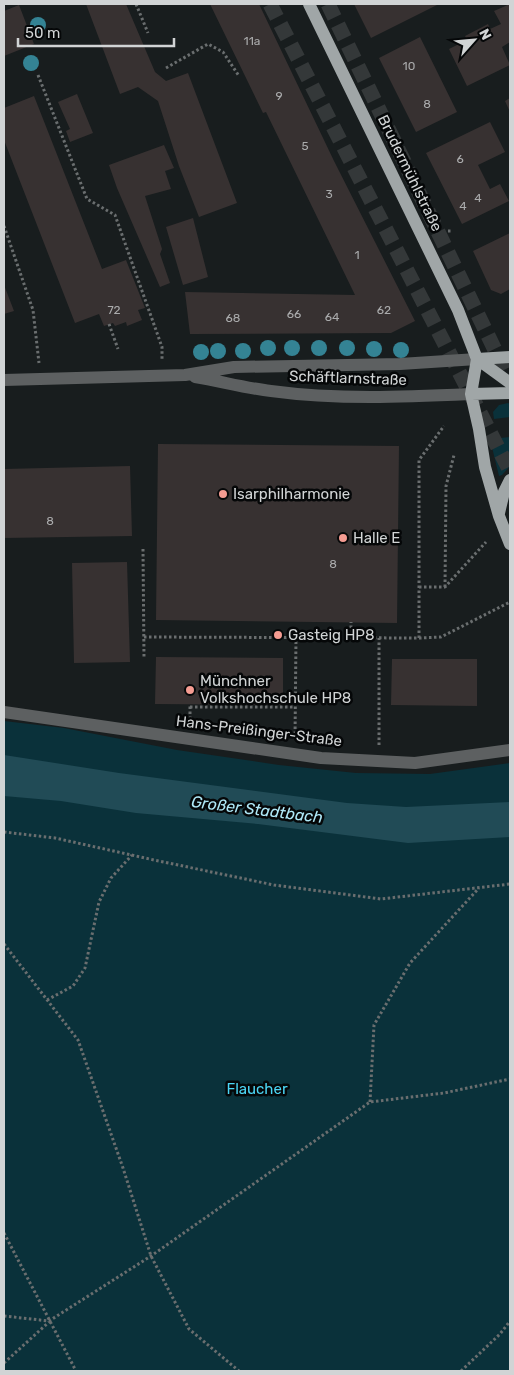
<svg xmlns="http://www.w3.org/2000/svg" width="514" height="1375" font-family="Rubik,sans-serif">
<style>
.green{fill:#0a313a}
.water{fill:#214b56}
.building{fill:#373131}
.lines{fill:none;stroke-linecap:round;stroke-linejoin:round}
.highway-tunnel{stroke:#343839;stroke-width:15;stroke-dasharray:15 8;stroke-linecap:butt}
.path{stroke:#6a6e6f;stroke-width:3;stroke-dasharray:2.5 2.5;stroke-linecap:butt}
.minor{stroke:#5d6061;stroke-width:12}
.major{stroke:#a0a6a7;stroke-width:12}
.tree{fill:#348394}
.poi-dot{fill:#f59c92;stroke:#050708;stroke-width:2}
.labels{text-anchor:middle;stroke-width:5;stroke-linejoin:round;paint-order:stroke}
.number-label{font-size:12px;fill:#aaabac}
.street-label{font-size:15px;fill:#d1d4d5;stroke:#050708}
.poi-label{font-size:15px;fill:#d1d4d5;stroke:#050708;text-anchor:start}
.park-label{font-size:15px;fill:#4bd6f5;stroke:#050708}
.water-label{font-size:16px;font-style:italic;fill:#afe9f8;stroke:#050708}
</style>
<rect width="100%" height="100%" fill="#181d1e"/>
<path class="green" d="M508,403l2,1v13l-16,2 -1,-7 6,-7z
M510,437v29l-8,9 -3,1 -9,-37z
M4,721l60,7 113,22 102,15 77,8 74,1 80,-11v608h-506z"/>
<path class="water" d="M4,755l115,18 228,30 59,4 104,-5v35l-102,6 -150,-19 -122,-11 -75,-12 -57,-5z"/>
<path class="building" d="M86,4h40l29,68 11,9 22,-8 49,130 -38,14 -20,-51 -21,-65 -20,-14 -18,7z
M210,4h49l75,157 81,160 -24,12 -201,1 -5,-42 170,3 -89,-183 -3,1z
M354,4h85l-68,34z
M510,4v38l-8,5 8,18 -43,21 -18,-37 18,-9 -2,-4 23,-12 2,5 11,-5 -7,-13z
M19,5l15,39 -30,12v-45z
M420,37l37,75 -41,20 -37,-74z
M77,94l16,39 -23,9 -4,-11 4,-2 -12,-27z
M34,96l68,173 24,-9 19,48 -7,2 4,10 -15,6 -1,-4 -11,4 -2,-3 -9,3 -5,-12 -24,9 -71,-183v-32z
M510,98v14l-5,-11z
M490,122l15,30 -27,13 12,24 10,-5 9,17 -47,23 -36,-71z
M164,145l10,23 -9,3 6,18 -26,7 17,53 -2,5 10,29 -10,4 -43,-99 -8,-23z
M193,218l15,59 -25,8 -17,-58z
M510,233v56l-9,5 -10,-4 -18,-39z
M4,285l10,26 -10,3z
M158,444l241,2 -2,177 -241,-3z
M130,466l2,70 -128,2v-69z
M127,562l3,100 -56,1 -2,-100z
M156,657l127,1v47l-128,-1z
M392,659h85v47l-86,-1z"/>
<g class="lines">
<path class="highway-tunnel" d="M270,4l240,467
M328,4l182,377"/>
<path class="path" d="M136,4l12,29
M166,68l42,-24 15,8 16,24
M38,75l49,124 28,16 47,132v14
M4,226l29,84 6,53
M448,231h3
M109,324l9,25
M143,549l1,109
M419,587h26l41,-45
M445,587l1,-101 8,-31
M144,637l275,1v-178l25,-34
M351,638v-16
M419,638l22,-1 69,-35
M190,707h105
M190,724v-20
M295,739l1,-102
M379,745v-107
M4,832l51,6 99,22 120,25 107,14 129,-15
M4,944l74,96 45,128 28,88 38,73 50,42
M47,1000l26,-14 12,-18 14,-66 12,-24 21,-23
M370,1102l4,-77 36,-62 69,-75
M4,1233l72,138
M4,1316l45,5 102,-65 219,-154 74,-9 66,-14
M4,1363l45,-41
M461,1371l39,-37 10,-13"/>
<path class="minor" d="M195,377c25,4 50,11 76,14 66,9 133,6 200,3
M4,380l181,-5 49,-8 166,-3 77,-5
M4,712l317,46 94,5 95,-13"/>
<path class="major" d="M309,4l149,306 19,49 -6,35 8,35 6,38 14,49 11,28
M477,359l33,24
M477,359l33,-2
M471,394l39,-1
M499,513l5,-21 6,-12"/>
</g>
<g class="tree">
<circle cx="38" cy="25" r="8"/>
<circle cx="31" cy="63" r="8"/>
<circle cx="268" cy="348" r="8"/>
<circle cx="292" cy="348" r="8"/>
<circle cx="319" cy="348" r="8"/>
<circle cx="347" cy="348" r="8"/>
<circle cx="374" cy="349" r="8"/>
<circle cx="401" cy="350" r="8"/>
<circle cx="218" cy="351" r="8"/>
<circle cx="243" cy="351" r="8"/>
<circle cx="201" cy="352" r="8"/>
</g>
<g class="poi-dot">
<circle cx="223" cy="494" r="5"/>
<circle cx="343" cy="538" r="5"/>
<circle cx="278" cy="635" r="5"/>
<circle cx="190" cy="690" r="5"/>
</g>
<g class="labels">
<g class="number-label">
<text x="252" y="45">11a</text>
<text x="409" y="70">10</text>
<text x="279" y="100">9</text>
<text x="427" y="108">8</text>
<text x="305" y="150">5</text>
<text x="460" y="163">6</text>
<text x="329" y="198">3</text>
<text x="478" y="202">4</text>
<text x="463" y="210">4</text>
<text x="357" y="259">1</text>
<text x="114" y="314">72</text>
<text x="384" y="314">62</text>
<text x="294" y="318">66</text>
<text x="332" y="321">64</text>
<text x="233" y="322">68</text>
<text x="50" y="525">8</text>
<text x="333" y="568">8</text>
</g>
<g class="street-label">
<text transform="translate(410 173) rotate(64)" y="5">Brudermühlstraße</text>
<text transform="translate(348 378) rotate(2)" y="5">Schäftlarnstraße</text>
<text transform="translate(259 731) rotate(7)" y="5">Hans-Preißinger-Straße</text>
</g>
<g class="poi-label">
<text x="233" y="499">Isarphilharmonie</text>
<text x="353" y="543">Halle E</text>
<text x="288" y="640">Gasteig HP8</text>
<text x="200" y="686">Münchner<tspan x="200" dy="17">Volkshochschule HP8</tspan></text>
</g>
<g class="park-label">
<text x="257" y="1094">Flaucher</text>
</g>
<g class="water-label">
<text transform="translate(257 809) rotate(7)" y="6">Großer Stadtbach</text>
</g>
</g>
<rect width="514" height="1375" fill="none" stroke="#d1d4d5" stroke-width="10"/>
<g transform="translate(474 40) rotate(63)" stroke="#050708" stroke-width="4" paint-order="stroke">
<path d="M0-4L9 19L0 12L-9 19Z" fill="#d1d4d5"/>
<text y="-8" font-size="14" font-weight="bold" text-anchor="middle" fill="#d1d4d5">N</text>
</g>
<path d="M18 38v8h156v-8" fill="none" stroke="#d1d4d5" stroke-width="2.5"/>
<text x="25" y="38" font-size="15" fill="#d1d4d5" stroke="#050708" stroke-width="4" paint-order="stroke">50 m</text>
</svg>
